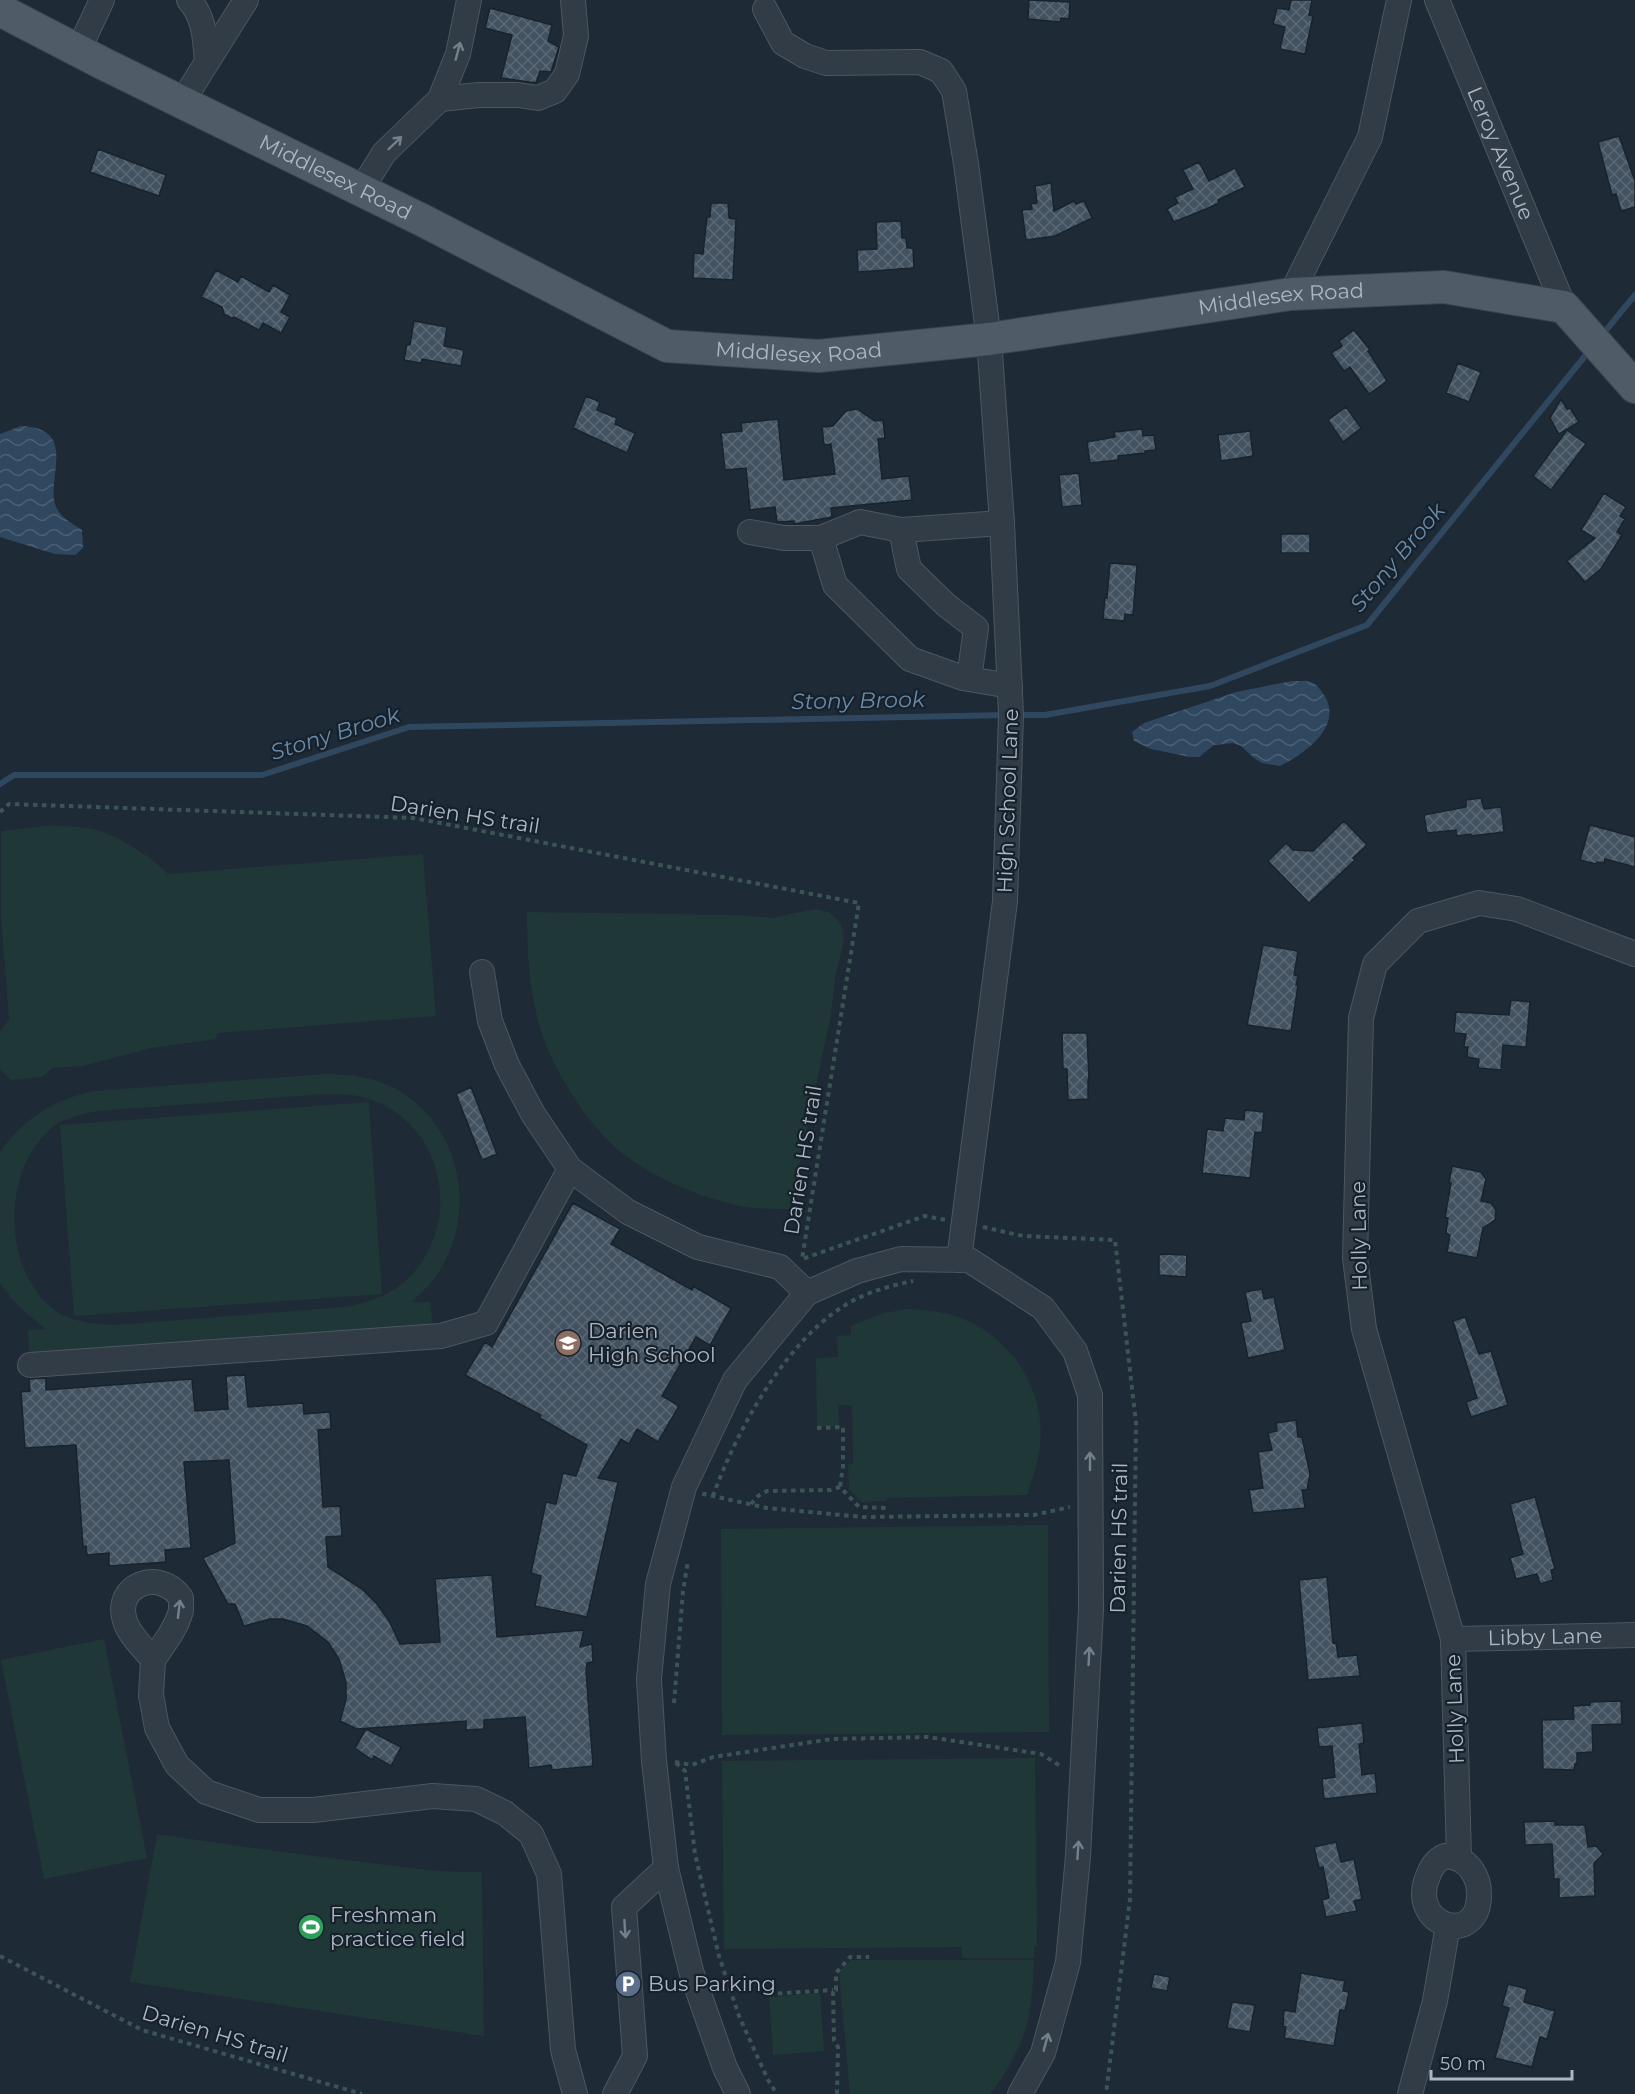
<svg xmlns="http://www.w3.org/2000/svg" width="1635" height="2094" font-family="Montserrat,sans-serif">
<style>
.green{fill:#203737;fill-rule:evenodd}
.water{fill:url(#water-waves)}
.lines{fill:none;stroke-linecap:round;stroke-linejoin:round}
.stream{stroke:#30485f;stroke-width:6}
.building{fill:url(#building-cross-hatch);stroke:#19232d;stroke-width:1.5}
.minor-casing{stroke:#4c5762;stroke-width:26}
.major-casing{stroke:#3b4550;stroke-width:34}
.path{stroke:#3d5455;stroke-width:4;stroke-dasharray:4.5 4.5;stroke-linecap:butt}
.minor{stroke:#313c47;stroke-width:24}
.major{stroke:#4f5b67;stroke-width:32}
.oneway{stroke:#74808c}
.labels{text-anchor:middle;stroke-width:4.5;stroke-linejoin:round;paint-order:stroke}
.street-label{font-size:21px;fill:#abb7c4;stroke:#17212b}
.poi-label{font-size:21px;fill:#abb7c4;stroke:#17212b;text-anchor:start}
.water-label{font-size:22px;font-style:italic;fill:#698baa;stroke:#17212b}
</style>
<defs>
<pattern id="water-waves" width="16" height="10" patternUnits="userSpaceOnUse" patternTransform="scale(1.5)"><rect width="16" height="10" fill="#30485f"/><path d="M0 5q4-4 8 0t8 0" fill="none" stroke="#4b6074"/></pattern>
<pattern id="building-cross-hatch" width="8" height="8" patternUnits="userSpaceOnUse" patternTransform="scale(1.5)"><rect width="8" height="8" fill="#435261"/><path d="M0 0l8 8M0 8l8-8" fill="none" stroke="#5b6976"/></pattern>
</defs>
<rect width="100%" height="100%" fill="#1e2a36"/>
<path class="green" d="M45,826c14,0 29,0 42,2 23,2 66,29 81,46l255,-20 13,162 -219,17 -1,6 -65,9 -68,18 -30,2 -11,9 -31,3 -11,-10v-39l9,-11 -8,-105v-84z
M815,909l14,3 10,9 3,6 2,14 -8,32 -5,42 -41,194c-18,0 -37,0 -54,-4 -39,-8 -90,-31 -120,-57 -29,-25 -62,-77 -74,-114 -13,-40 -15,-80 -15,-122l211,3 34,3z
M325,1074c25,0 48,3 71,15 78,44 86,158 15,213h19l3,26 -404,29 -1,-27 18,-1c-19,-14 -33,-27 -46,-46v-131c24,-34 53,-52 94,-61zM325,1094c14,0 28,0 41,4 82,25 99,131 37,185 -17,15 -38,20 -59,24l-230,18c-20,-1 -39,-3 -57,-13 -57,-41 -57,-148 1,-189 12,-6 25,-9 39,-12z
M369,1102l13,192 -308,22 -14,-191z
M909,1309c16,1 31,2 46,7 55,18 91,72 85,130 -2,17 -8,33 -13,49l-141,3v3l-24,1 -13,-13 -1,-25h5l-1,-59h-14l1,21 -22,1 -1,-69 22,-1 -1,-21 14,-1v-9l32,-13z
M1048,1525l1,207 -327,3 -1,-206z
M104,1639l43,219 -103,21 -43,-219z
M1035,1758l2,188h-3v12h-72v-11l-238,2 -2,-188z
M157,1834c69,10 137,20 206,28 39,5 79,11 119,10l2,164 -354,-54z
M851,1960h183c-1,22 -2,44 -7,65 -5,19 -24,54 -37,69h-140l-11,-122z
M820,1993l4,58 -51,4 -4,-58z"/>
<path class="water" d="M21,426c57,2 26,50 34,78 4,13 17,19 27,26l1,18 -8,7 -20,-1 -55,-17v-103z
M1292,681c18,0 22,-2 32,14 20,31 -19,58 -44,71l-18,-3 -8,-5 -13,-12 -8,-3 -19,2 -15,12h-9l-39,-8 -17,-8 -2,-9 12,-9 92,-31z"/>
<g class="lines">
<path class="stream" d="M1607,329l28,-34
M1016,715h29l165,-29 157,-61 218,-269
M0,784l14,-9h248l147,-48 597,-12"/>
</g>
<path class="building" d="M1029,0l41,2 -1,17 -8,-1 -1,4 -32,-3z
M1291,0h21l-3,15 4,1 -8,38 -25,-5 5,-22 -12,-3 4,-16 12,2z
M490,8l62,17 -4,16 11,6 -8,25 -11,-1 -4,12 -35,-5 11,-43 -27,-7z
M1619,136l16,45v26l-14,4 -5,-17 -4,1 -14,-53z
M98,149l68,26 -7,21 -69,-24z
M1199,162l10,19 26,-13 10,19 -27,13 1,3 -13,6 -32,13 -7,-13 11,-6 -3,-6 18,-8 -10,-19z
M1051,183l3,28 20,-10 2,3 8,-3 8,17 -37,18 -29,4 -4,-30 10,-1 -1,-5 6,-1 -2,-17z
M711,203h17l1,15 7,1 -3,61 -40,-2 1,-25 9,1 4,-37h3z
M901,221l1,17h4l1,10h6l1,20 -56,4 -1,-22 20,-1 -1,-27z
M216,270l22,12 3,-6 28,16 4,-7 17,10 -9,17 9,5 -9,16 -18,-10 -4,7 -25,-13 -3,1 -7,-4 -2,-7 -21,-10z
M414,321l33,6 -3,19 20,4 -3,16 -39,-7 -1,4 -17,-3 3,-16 3,1z
M1354,330l16,20 -2,1 19,30 -18,13 -19,-27 -6,4 -13,-18 11,-7 -3,-5z
M1458,363l23,9 -12,30 -23,-9z
M586,396l14,6 -3,8 20,8 -2,6 20,9 -8,20 -54,-25z
M1561,399l6,10 3,-1 9,14 -20,12 -9,-16z
M1346,407l15,21 -18,14 -15,-22z
M857,409l18,12 8,-1 2,18 -7,1 4,40 27,-3 3,24 -81,8 1,9 -38,7v-3l-17,1 -2,-15 -25,3 -4,-42 -21,2 -4,-37 21,-2 -1,-8 37,-4 6,61 51,-6 -4,-30 -7,1 -2,-18 11,-1 13,-15z
M1142,429l1,7 11,-1 2,15 -11,1v2l-27,3v4l-28,3 -3,-21 28,-5 -1,-5z
M1567,430l19,14 -35,46 -18,-14z
M1250,431l3,25 -32,5 -3,-26z
M1079,473l3,32 -20,2 -3,-32z
M1604,493l22,14 -6,9 5,3 -8,13 5,3 -21,34 -16,13 -18,-21 28,-23 -14,-8z
M1281,534h29v19h-29z
M1110,563l27,2 -4,50 -8,-1 -1,7 -21,-2 2,-21h2z
M1481,798l3,11 17,-2 3,25 -33,4v-2l-14,2 -1,-6 -29,3 -3,-18 42,-8v-7z
M1344,821l23,24 -14,13 2,2 -46,43 -41,-42 18,-18 7,7 20,1z
M1590,825l45,12v30l-30,-8 -1,4 -7,-1 -1,2 -16,-4z
M1263,945l35,6 -4,24 4,1 -2,9h2l-7,46 -44,-6z
M1511,1000l19,2 -4,45 -23,-2 -2,25 -23,-2 1,-9 -12,-2 1,-10h-4l2,-13 -12,-1 2,-21 53,3z
M1062,1033h25l2,47h-1v19l-20,1 -1,-31h-4z
M471,1087l26,67 -15,6 -26,-66z
M1245,1110l19,2 -2,21 -7,-1 -5,46 -48,-5 5,-44 16,2 2,-13 19,2z
M1452,1166l29,6 5,7 -5,22 10,2 5,7 -1,10 -12,8 -6,30 -30,-6 3,-17 -4,-2 2,-15 -3,-1 6,-34h-2z
M573,1203l47,26 -9,15 81,46 1,-4 38,22 -21,37 -14,-8 -34,59 17,10 -21,36 -21,-13 -8,15 -8,-5 -23,39 20,4 -31,135 -52,-11 6,-30 -10,-3 15,-71 10,2 7,-31 13,3 11,-31 -47,-27 1,-3 -76,-40 20,-33 7,5z
M1162,1254l25,1 -1,22 -27,-2v-20z
M1262,1289l2,10 10,-2 11,53 -37,8 -7,-35 10,-2 -6,-29z
M1465,1317l14,37 12,-3 17,54 -37,12 -5,-15 11,-4 -24,-77z
M245,1375l3,32 55,-4 1,11 26,-2 1,17 -13,1 5,77 17,-1 2,30 -16,1 2,30 34,22 15,15 12,17 11,23 40,-2 -5,-63 57,-4 5,62 87,-7 -4,17 12,-3 1,18 -6,1 -1,8 7,95 -41,4 -1,-5 -22,3 -4,-51 -41,3v9l-18,1v-9l-109,8 -17,-8 6,-21v-18l-7,-23 -11,-17 -21,-16 -24,-7h-13l-26,7 -9,-22h-7l-25,-46 32,-15 -6,-83 -45,2 7,86 -26,2 1,12 -57,4v-13l-22,2 -1,-9 -3,1 -7,-102 -51,3 -4,-56 9,-1 -1,-12 17,-1v12l146,-11 3,32 33,-2 -2,-33z
M1296,1420l2,17h4l8,37 -3,16h-5l3,18 -52,5 -4,-23 14,-2 -5,-36 14,-2 -4,-17 9,-2 -1,-8z
M1535,1497l20,72 -4,1 2,10 -13,4 -3,-10 -21,5 -6,-21 13,-4 -13,-50z
M1327,1577l6,66 3,-1 2,15 19,-2 3,21 -52,4 -9,-100z
M1621,1701l1,23 -30,1 1,27 -16,1v11h-2l-1,6 -31,-1 -1,-49 32,-1 -1,-13 17,-1v-3z
M1362,1723l2,20 -5,1 3,31 13,-2 2,20 -53,6 -2,-20 13,-2 -3,-31 -13,1 -2,-19z
M366,1729l35,18 -10,19 -17,-10 -2,4 -17,-12z
M1555,1821v4h30l3,22 8,-1 7,8 -9,9 1,33 -36,2v-19h-5l-2,-35 -27,1 -1,-23z
M1336,1842l5,20 13,-3 8,40 -8,2 3,10 -31,6 -4,-17 7,-2 -6,-31 -4,1 -5,-21z
M1301,1973l44,8 -2,10 6,1 -4,19 -5,-1 -6,36 -50,-8 2,-11 -3,-1 1,-16 11,2z
M1154,1974l16,3 -3,14 -16,-3z
M1508,1984l19,5 -3,13 31,9 -8,28 -7,-2 -8,30 -37,-9 14,-50 -7,-2z
M1232,2002l23,3 -5,27 -23,-4z"/>
<g class="lines">
<defs>
<g id="minor">
<path d="M189,0c16,18 16,39 18,62"/>
<path id="s1" d="M1437,0l127,307"/>
<path d="M765,9l18,34 22,13 21,7 94,-1 21,9 13,20 12,73 23,175 13,184 9,192 -6,186 -46,359"/>
<path d="M78,51l24,-51"/>
<path d="M440,99l39,-4h39l20,3 17,-7 12,-17 9,-38 -3,-36"/>
<path d="M182,102l64,-102"/>
<path d="M361,190l23,-37 56,-54 18,-45 11,-54"/>
<path d="M1291,294l79,-157 29,-137"/>
<path d="M901,530l8,39 37,36 30,23 -7,51"/>
<path d="M750,532l34,6h37l39,-16 41,8 101,-7"/>
<path d="M821,538l14,47 75,74 53,19 47,8"/>
<path d="M482,972l8,49 17,44 26,49 37,55 58,43 70,35 82,20 27,26"/>
<path d="M30,1365l411,-29 45,-13 84,-154"/>
<path id="s2" d="M1453,1639l182,-4"/>
<path d="M153,1660c-9,-12 -24,-25 -28,-39 -12,-36 35,-54 56,-23v13l-4,11 -7,13 -17,25 -2,35 6,33 20,37 29,27 53,18h54l120,-14 43,3 29,14 26,21 18,40 14,176 12,44"/>
<path d="M1445,1856c23,1 35,20 34,41 -2,51 -72,28 -51,-21 4,-10 8,-16 17,-20z"/>
<path d="M1459,1858l-6,-219 -89,-310 -9,-71 6,-240 14,-54 43,-43 61,-18 38,6 118,45"/>
<path d="M615,2094l20,-38 -11,-149 42,-39"/>
<path d="M738,2094l-13,-26 -34,-97 -25,-103 -12,-107 -5,-82 9,-95 26,-97 51,-107 72,-87 50,-22 44,-12 68,1 74,48 32,43 15,44 1,214 -13,247 -10,106 -25,91 -23,41"/>
<path d="M1410,2094l25,-93 13,-76"/>
</g>
<g id="major">
<path id="s3" d="M0,10l104,54 318,156 245,126 151,10 171,-17 302,-45 153,-7 120,20 71,80"/>
</g>
</defs>
<use href="#minor" class="minor-casing"/>
<use href="#major" class="major-casing"/>
<path class="path" d="M0,812l9,-8 405,14 445,85 -57,356 123,-43 21,4
M983,1227l40,9 92,4 21,183 -6,476 -24,195
M817,1428l26,-1v39l-3,21
M704,1496v-2l63,14 96,9 171,-2 36,-8
M713,1496c24,-67 77,-164 143,-197 18,-9 38,-14 57,-18
M751,1504l7,-8 9,-5 63,-1 10,-3 19,20 28,1
M674,1703l9,-112 5,-30
M675,1762l17,3 21,-8 119,-18 96,-2 113,17 21,13
M676,1763l9,8 10,83 24,102 20,60 29,64 9,14
M0,1956l142,74 220,64
M769,1994l64,-4
M837,2094l1,-47 -4,-7 -1,-50h3v-17l14,-16h19"/>
<use href="#minor" class="minor"/>
<use href="#major" class="major"/>
</g>
<defs><path id="oneway-shaft" d="M-6 0H5M1.5-3L5.5 0L1.5 3" fill="none" stroke-width="1.6" stroke-linecap="round" stroke-linejoin="round" transform="scale(1.5)"/></defs>
<g class="oneway">
<use href="#oneway-shaft" transform="translate(458 51) rotate(-75)"/>
<use href="#oneway-shaft" transform="translate(395 143) rotate(-44)"/>
<use href="#oneway-shaft" transform="translate(1090 1461) rotate(-90)"/>
<use href="#oneway-shaft" transform="translate(179 1609) rotate(-83)"/>
<use href="#oneway-shaft" transform="translate(1089 1656) rotate(-87)"/>
<use href="#oneway-shaft" transform="translate(1078 1850) rotate(-86)"/>
<use href="#oneway-shaft" transform="translate(625 1929) rotate(86)"/>
<use href="#oneway-shaft" transform="translate(1046 2042) rotate(-75)"/>
</g>
<defs>
<symbol id="school-disc" viewBox="-11 -11 22 22"><circle r="9.5" fill="#8d6e63" stroke="#17212b"/><path d="M0-5L7-2L0 1L-7-2ZM-4 1L0 2.5L4 1V4Q0 6-4 4Z" fill="#fff"/></symbol>
<symbol id="stadium-disc" viewBox="-11 -11 22 22"><circle r="9.5" fill="#2e9e5b" stroke="#17212b"/><path d="M0-5a6.5 5 0 1 0 0 10a6.5 5 0 1 0 0-10ZM-3.5-1.8h7v3.6h-7Z" fill="#fff"/></symbol>
<symbol id="parking-disc" viewBox="-11 -11 22 22"><circle r="9.5" fill="#5c6f8a" stroke="#17212b"/><path d="M-3.5-5.5H1a3.5 3.5 0 0 1 0 7H-1V5.5H-3.5ZM-1-3.4V-.6H.8a1.4 1.4 0 0 0 0-2.8Z" fill="#fff"/></symbol>
</defs>
<g fill-rule="evenodd">
<use href="#school-disc" x="553" y="1328" width="30" height="30"/>
<use href="#stadium-disc" x="296" y="1912" width="30" height="30"/>
<use href="#parking-disc" x="613" y="1969" width="30" height="30"/>
</g>
<g class="labels">
<g class="street-label">
<text dy="7" stroke="none"><textPath href="#s1" startOffset="166">Leroy Avenue</textPath></text>
<text dy="7" stroke="none"><textPath href="#s3" startOffset="375">Middlesex Road</textPath></text>
<text dy="7" stroke="none"><textPath href="#s3" startOffset="1365">Middlesex Road</textPath></text>
<text dy="7" stroke="none"><textPath href="#s3" startOffset="879">Middlesex Road</textPath></text>
<text transform="translate(1008 801) rotate(-88)" y="7">High School Lane</text>
<text transform="translate(465 815) rotate(9)" y="7">Darien HS trail</text>
<text transform="translate(803 1160) rotate(-81)" y="7">Darien HS trail</text>
<text transform="translate(1359 1236) rotate(-91)" y="7">Holly Lane</text>
<text transform="translate(1119 1538) rotate(-89)" y="7">Darien HS trail</text>
<text dy="7" stroke="none"><textPath href="#s2" startOffset="92">Libby Lane</textPath></text>
<text transform="translate(1455 1709) rotate(-92)" y="7">Holly Lane</text>
<text transform="translate(215 2034) rotate(17)" y="7">Darien HS trail</text>
</g>
<g class="poi-label">
<text x="588" y="1338">Darien<tspan x="588" dy="24">High School</tspan></text>
<text x="330" y="1922">Freshman<tspan x="330" dy="24">practice field</tspan></text>
<text x="648" y="1991">Bus Parking</text>
</g>
<g class="water-label">
<text transform="translate(1397 557) rotate(-50)" y="8">Stony Brook</text>
<text transform="translate(858 700) rotate(-1)" y="8">Stony Brook</text>
<text transform="translate(335 733) rotate(-17)" y="8">Stony Brook</text>
</g>
</g>
<path d="M1431 2070v9h141v-9" fill="none" stroke="#abb7c4" stroke-width="3"/>
<text x="1440" y="2070" font-size="18" fill="#abb7c4" stroke="#17212b" stroke-width="4.5" paint-order="stroke">50 m</text>
</svg>
